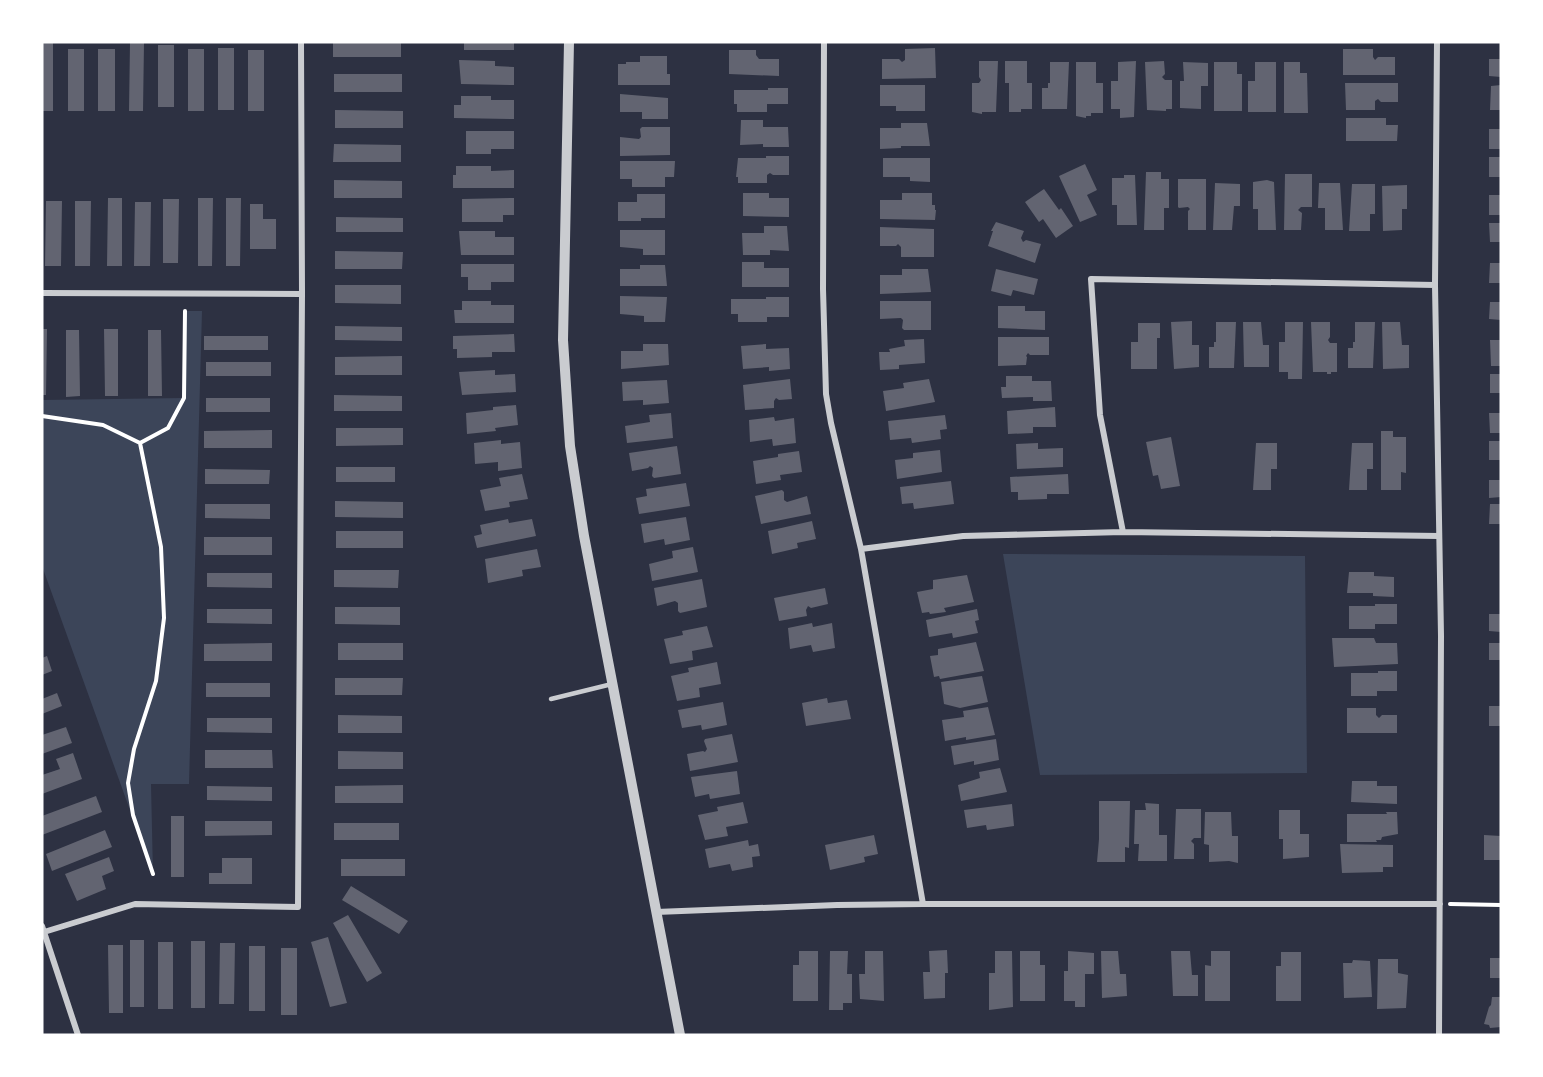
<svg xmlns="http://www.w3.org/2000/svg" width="1543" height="1077" font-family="Signika,sans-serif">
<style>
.green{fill:#3c4559}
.building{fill:#626471}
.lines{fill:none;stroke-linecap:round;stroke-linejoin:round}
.path{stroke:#fff;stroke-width:4}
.service{stroke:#caccd0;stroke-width:4.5}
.minor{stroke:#caccd0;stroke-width:6}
.tertiary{stroke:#caccd0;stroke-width:10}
</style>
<rect width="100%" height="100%" fill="#2d3142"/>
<path class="green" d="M185,311h17l-13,473h-38l2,90 -111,-308v-166l142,-2z
M1003,554l302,2 2,217 -267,2z"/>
<path class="building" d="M333,42h68v15h-68z
M464,42h50v8h-50z
M42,43h11v68h-11z
M130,43h14l-1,68h-14z
M158,45h16v62h-16z
M218,48h16v62h-16z
M935,48l1,30 -54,1v-20h17l3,3 3,-2v-11z
M68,49h16v62h-16z
M98,49h17v62h-17z
M188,49h16v62h-16z
M1343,49h30v8l2,3 3,-3h17v18h-52z
M248,50h16v61h-16z
M729,50h27v5l3,4h20v17l-50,-2z
M640,56h27v18h3v11h-52v-21h8v-2h14z
M1489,59h12v18l-12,-1z
M459,60l36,1v5l19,1v18l-53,-1z
M979,61h19l-2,51h-14v2l-10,-2v-29h7l2,-3 -2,-3z
M1005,61h22v22h5v26h-11v3h-12v-29h-4z
M1136,61l-2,56 -14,1v-9h-9v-28h7v-19z
M1164,61l1,13 -3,3 3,3h7v29h-6v2l-19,-1 -2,-48z
M1050,62h19l-2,47h-25v-21h6v-5h2z
M1076,62h20v21h7v30h-12v3h-5v2l-10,-2z
M1183,62l25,1v23h-7v23l-21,-1v-27h4z
M1214,62h23v12h5v37h-28z
M1255,62h21v50h-28v-31h7z
M1284,62h16v11h7l1,40h-24z
M334,74h68v18h-68z
M1345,83h53v19h-17l-3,-3 -3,2v9h-29z
M880,85h45v26h-29v-5h-16z
M1501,85v25h-11l1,-24z
M768,88h20v16h-21v8h-30v-8h-3v-14h34z
M620,94l48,4v21h-26v-7h-22z
M461,96h30v4h23v19l-60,-1v-13h7z
M335,110l68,1v17h-68z
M1346,118h40v7h12l-1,16h-51z
M741,120h22v7h25l1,20h-26v-3l-23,1z
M901,123h26l3,23h-29v2l-21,1v-21h21z
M642,127h28v28l-50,1v-19l19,2 2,-2 -1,-8z
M1489,129h12v20h-12z
M466,131h48v18h-23v5h-25z
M334,144l67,1v17h-68z
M766,156h23v19h-16l-3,-2 -3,2v8h-29v-6h-2l2,-19h28z
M1489,157h12v20h-12z
M883,158h47v24l-20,-1v-4h-27z
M620,161h55l-1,16h-9v10h-33v-8h-12z
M1085,164l12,26 -10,5 10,20 -17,7 -21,-46z
M456,166h35v5l23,-1v18h-61v-13h3z
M1146,172h15v7h8v29h-5v22h-20z
M1285,174h27v33h-11l-3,3 4,3 -1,17h-17z
M1124,175h11l2,50h-20v-20h-5v-27h12z
M1178,179h28v51h-18v-19l2,-2 -2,-2 -9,1 -1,-1z
M334,180l68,1v17h-68z
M1267,180l7,2 2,48h-18v-21h-5v-27z
M1215,183l25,1v22h-6l-2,24h-19z
M1319,183h21l3,47h-18v-22h-7z
M1352,184h23v30h-5v17h-21z
M1407,185v24h-5v21l-19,1 -1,-45z
M1044,189l15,21 2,-2 12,18 -17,12 -13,-19 -4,3 -14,-20z
M743,193h26v5h20v19l-46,-1z
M902,193h30v12h3v5h1l-1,10 -55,-1v-19h22z
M637,194h28v24h-24v3h-23v-19h19z
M1489,195h12v20h-12z
M108,198h14v68h-15z
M198,198h15l-1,68h-14z
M226,198h15l-1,68h-14z
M514,198v17h-11v7h-41v-23z
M163,199h16l-1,64h-15z
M46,201h16l-1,65h-16z
M75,201h16l-1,65h-15z
M135,202h16l-1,64h-16z
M250,204h13v15h13v30h-26z
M336,217l67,1v14h-67z
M996,222l28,9 -3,7 2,4 3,-2 15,4 -6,19 -47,-17 5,-15h-2z
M1489,223h12v19h-11z
M764,226h23l2,25 -19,-1v5h-27l-1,-22h22z
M880,227l54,2v28h-33v-10l-3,-3 -2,2h-16z
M620,230h45v25h-22v-6l-23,-2z
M459,231h36v6h19v18h-53z
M335,251l68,1 -1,17h-67z
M742,262h22v6h25v19h-47z
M1490,263h11v20h-12z
M461,264h53v18h-23v8h-23v-13h-7z
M640,265h25l2,21h-47v-17h20z
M902,269h26l3,23 -51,2v-19h22z
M996,269l42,10 -4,16 -21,-5 -2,6 -20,-5z
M335,285h66v19l-66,-1z
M620,296l47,1 -2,25h-21v-6l-24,-2z
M766,297h23v20h-22v5h-29v-8h-7v-15h35z
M462,301h29v4h23v18h-59l-1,-13h8z
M880,301h51v29h-27l-2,-2 1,-8 -2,-2 -21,1z
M1490,302h11v18l-12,-1z
M998,306h27v5h20v19l-47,-2z
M1192,321v24h7v22l-25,2 -3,-47z
M1216,322h20l-2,46h-25v-21h5v-5h2z
M1243,322h18l2,23h6v22h-25z
M1285,322h18l-1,57h-14v-7h-9v-30h6z
M1311,322h19v15l-2,3 2,3h7v29h-6v2h-4v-2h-14z
M1355,322h20l-2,46h-25v-20h5v-6h2z
M1382,322h18l2,23h7v23l-26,1z
M1138,323h22v15h-3v31h-26v-27h7z
M335,326l67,1v14l-67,-1z
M42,329h5l-1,66h-4z
M104,329h14v67h-13z
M66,330h13l1,66 -14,1z
M148,330h13l1,66h-14z
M514,334l1,18h-23v5l-35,1v-9h-4v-13z
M204,336h64v14h-64z
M998,337h51v18h-19l-2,-2 -2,3 1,1 -1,8 -28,1z
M924,339l1,24 -26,2v4l-19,1 -1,-18h11l-1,-3 16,-3 -1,-6z
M1490,340h11v26h-10z
M643,344h25l1,21 -48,4v-18h22z
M766,344v5l23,-1 1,21 -21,2v-4l-26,2 -2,-23z
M402,356v19h-67v-18z
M206,362h65v14h-65z
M495,370v5l20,-1 1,18 -54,3 -3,-23z
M1490,374h11v19h-11z
M1006,376h26v5h19l1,20h-19v-4l-31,1 -1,-11h5z
M790,379l2,20 -13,1 -3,-2 -2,3v7l-29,2 -2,-25z
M929,379l6,23 -49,9 -3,-20 21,-3 -1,-5z
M667,380l2,23 -26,2v-5l-20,1 -1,-19z
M334,395l68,1v15h-68z
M206,398h64v14h-64z
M516,405l2,20 -23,3 1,3 -29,3 -1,-21 27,-3v-3z
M1055,407l1,20h-23v6l-25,1 -1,-23z
M671,413l2,25 -46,5 -2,-17 25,-4 -1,-7z
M1489,413h12v20h-11z
M945,415l2,14 -7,1 1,9 -29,4 -1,-5 -21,2 -2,-19z
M774,417l1,4 19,-3 2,25 -23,3 -1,-7 -22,3 -1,-22z
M336,428h67v17l-67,1z
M272,430v18h-68v-17z
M1381,431h12v6h13v36l-5,-1v18h-20z
M1171,437l9,49 -19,3 -3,-14 -5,1 -7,-34z
M501,440v4l19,-2 2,26 -24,3v-9l-23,2 -1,-21z
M1489,441h12v19h-12z
M1038,443v6l25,-1v19l-46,2 -1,-25z
M1256,443h21v26h-6v21h-18z
M1352,443h21v26h-6v21h-18z
M677,446l4,28 -27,4 -2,-2 1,-8 -3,-2 -2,2 -16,3 -3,-18z
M940,450l2,22 -45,7 -2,-19 18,-2v-5z
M799,451l3,21 -22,3 1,5 -25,4 -3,-23 25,-4v-3z
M336,467h59v15h-59z
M205,469l65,1 -1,14h-64z
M522,474l6,25 -19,3 1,5 -25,4 -5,-21 21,-4 -2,-8z
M1068,474l1,20h-22v5l-29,1v-8h-7l-1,-15z
M1489,480h12v17l-12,1z
M951,481l3,23 -40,5 -1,-6 -11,1 -2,-17z
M686,483l4,23 -51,8 -3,-16 11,-2 -1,-7z
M782,490l2,2v8l3,2 20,-6 4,18 -50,10 -6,-28z
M335,501l68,1v16l-68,-1z
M205,504h65v15l-65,-1z
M1490,504h11v20h-12z
M686,517l4,23 -25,5 -1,-6 -20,4 -3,-19z
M508,519l1,4 23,-4 4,17 -59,12 -3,-12 8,-2 -2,-9z
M812,521l4,18 -19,4 1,5 -26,6 -4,-23z
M336,531h67v17h-67z
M204,537h68v18h-68z
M693,547l5,25 -46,9 -3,-17 24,-6 -1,-7z
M537,549l4,18 -19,3 1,6 -35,7 -3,-24z
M334,570h65l-1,18 -64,-1z
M1349,572h25v4l20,1v20l-21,-1v-3h-26z
M207,573h65v15l-65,-1z
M967,575l7,27 -30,6 2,4 -16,2 -1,-2 -7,1 -5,-21 16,-3v-9z
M702,579l5,28 -27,6 -2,-2v-8l-3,-2 -18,5 -3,-18z
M825,588l3,16 -17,4 -3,-2 -2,4 1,6 -28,5 -5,-23z
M1375,604h22v20h-22v5h-26v-23h26z
M335,607h65v18l-65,-1z
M207,609h65v15l-65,-1z
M977,609l2,11 -4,1 3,12 -25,5 -1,-5 -23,4 -3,-17z
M1489,614h12v18l-12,-1z
M812,623l1,4 19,-4 3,25 -22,4 -2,-7 -21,4 -2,-21z
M707,626l6,21 -21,4 1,9 -23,4 -6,-25 19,-4 -1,-4z
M1332,638h42l2,5h21l1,21 -64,3z
M976,642l8,29 -44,8 -1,-3 -5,1 -4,-21 8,-1v-6z
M272,643v18h-68v-17z
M338,643h65v17h-65z
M1489,643h12v17h-12z
M47,656l5,15 -10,4v-17z
M717,662l4,22 -22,4 1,9 -23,4 -6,-25 18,-4 -1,-4z
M1378,671h19v20h-20v5h-26v-23h27z
M982,676l6,26 -28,6 -16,-4 -3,-22z
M335,678h68l-1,17h-67z
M206,683h64v14h-64z
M57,693l5,13 -20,8v-15z
M827,698l1,5 19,-3 4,19 -45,7 -4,-23z
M723,702l4,23 -25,5 -1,-5 -19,3 -4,-18z
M1489,706h12v20h-12z
M988,707l7,28 -29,5v-3l-21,4 -3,-21 22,-3 -1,-6z
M1347,708h29v7l3,3 3,-3h15v18h-50z
M338,715l64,1v17h-64z
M207,718h65v15l-65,-1z
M66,727l6,16 -30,11v-19z
M732,734l6,28 -48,9 -3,-17 16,-3 2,1 2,-3 -3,-8 1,-2z
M996,739l3,21 -25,5v-4l-20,4 -3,-19z
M205,750h67l1,18h-68z
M338,751l65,1v17h-65z
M73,753l9,26 -40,15v-19l18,-6 -4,-10z
M1000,768l7,24 -46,9 -3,-16 22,-7 -1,-6z
M737,771l3,23 -30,5 -1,-5 -14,3 -4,-20z
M1352,781h25v5h20v18l-46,-2z
M403,785v18h-68v-17z
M207,786l65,1v14l-65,-1z
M96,796l6,16 -60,23v-19z
M1099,801h31l-1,47 -4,-1v15h-28l2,-23z
M743,802l5,21 -22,4 2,9 -23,4 -7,-25 20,-4 -1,-4z
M1145,803l14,1v31h8v26h-29l1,-17h-5l1,-34h11z
M1012,804l2,22 -27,4 -1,-5 -19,3 -3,-18z
M1176,809h25v29h-7l-3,3 3,3v15h-20z
M1279,810h21v24h9v23l-26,2v-20h-4z
M1205,812h26l1,24h6v27l-9,-2 -20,1v-17l-5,-1z
M1386,812h11l1,22 -16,3 -1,3h-5l1,2h-30v-28h40z
M171,816h13v61h-13z
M205,821h67v14l-67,1z
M334,823h65v17h-65z
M105,830l7,17 -60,24 -6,-17z
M874,835l4,19 -14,3 1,5 -35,8 -5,-25z
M1484,835l17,1v24h-17z
M748,840l1,6 9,-2 2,12 -8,1 1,10 -21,4 -2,-7 -21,4 -4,-19z
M1340,844l53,1v22h-10v5l-41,1z
M109,857l5,14 -12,5 4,13 -29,12 -12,-27z
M222,858h30v26h-43v-11h13z
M341,859h64v17h-64z
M351,886l57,35 -9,13 -57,-34z
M348,915l34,58 -15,9 -34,-59z
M328,937l19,66 -17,4 -19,-65z
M130,940h14v67h-14z
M191,941h14v67h-14z
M158,942h15v67h-15z
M220,943h15l-1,61h-15z
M108,945h15v68h-14z
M249,946h16v65h-16z
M281,948h16v67h-16z
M947,950l1,23h-3v25l-21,1 -1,-27h7l-1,-21z
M799,951h19v50h-25v-36h6z
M830,951h18l-1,23h5v29h-9v7h-14z
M865,951h18l1,50 -24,-2 -1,-25h6z
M995,951h17l1,56 -24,3v-37h6z
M1020,951h20v14h5v36h-25z
M1068,951l26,2v21h-9v33h-10v-6h-11v-30h4z
M1101,951h17l2,23h6l1,22 -25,2z
M1171,951h19l2,24h6v21h-25z
M1211,951h19v50h-25v-36l6,1z
M1281,952h20v49h-25v-35h5z
M1490,958h11v20h-11z
M1378,959h20v14l10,2 -2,33 -29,1z
M1353,960l17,1 2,36 -28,1 -1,-35h9z
M1492,997h9v30l-11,1 -1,-3 -5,-1 5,-17 2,-2z"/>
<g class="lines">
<path class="path" d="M42,416l61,9 37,18 28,-15 16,-30 1,-87
M140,443l21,104 3,71 -8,63 -22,68 -6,34 5,32 20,59
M1450,904l51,1"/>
<path class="service" d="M551,699l61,-15"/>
<path class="minor" d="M824,42l-1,247 3,105 5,29 30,126 62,355
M1437,42l-2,243 6,351 -2,399
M42,293l260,1
M1123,532l-23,-117 -9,-136 344,6
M861,549l102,-13 160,-4 316,4
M656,912l181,-7 86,-1h517
M42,926l36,109
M44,932l91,-28 163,3 4,-613 -1,-252"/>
<path class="tertiary" d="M569,42l-6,298 7,106 14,90 96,499"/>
</g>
<rect width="1543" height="1077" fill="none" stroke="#ffffff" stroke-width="87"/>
</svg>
